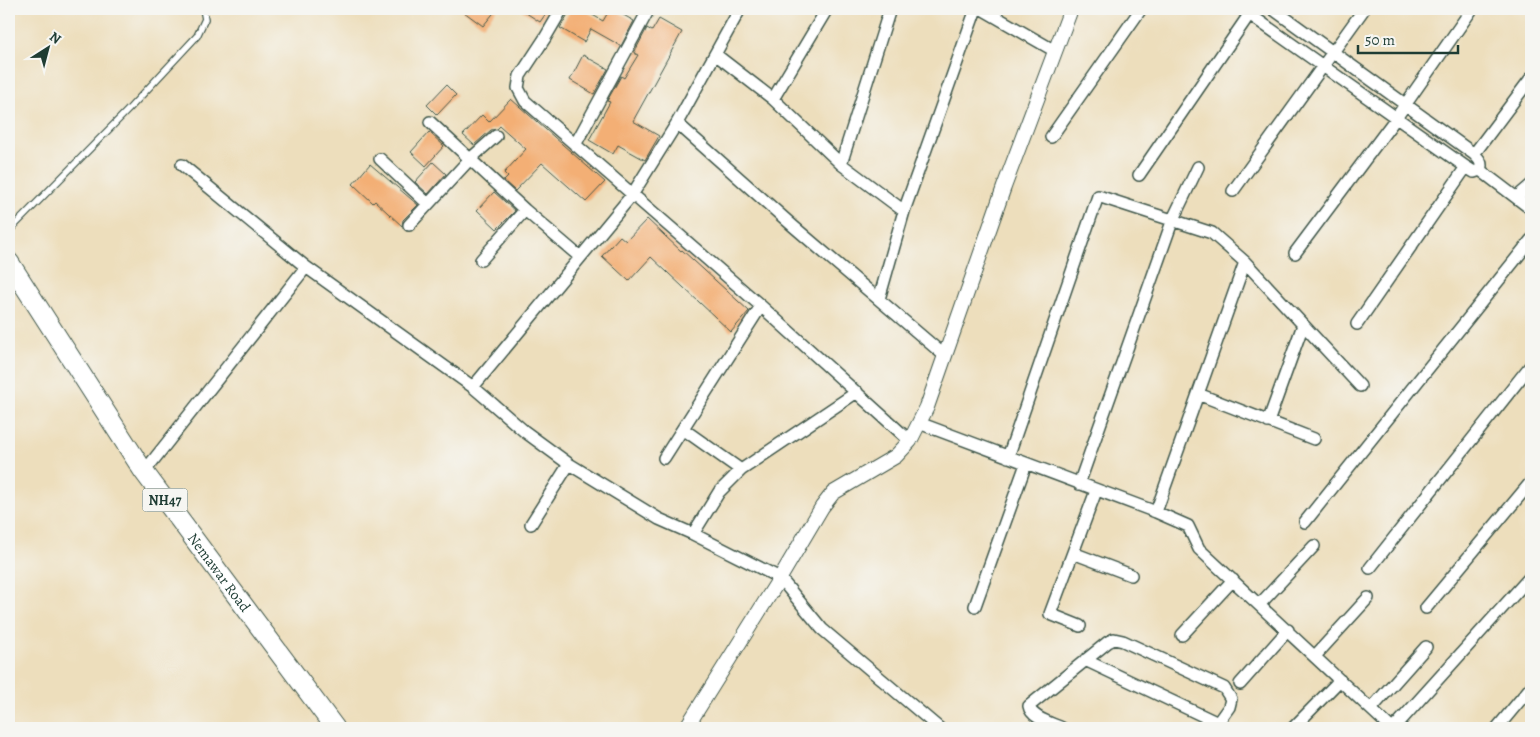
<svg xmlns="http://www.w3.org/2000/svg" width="1540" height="737" font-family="Alegreya,serif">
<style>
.building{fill:#f3af74}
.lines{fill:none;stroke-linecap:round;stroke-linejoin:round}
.service-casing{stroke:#3e5548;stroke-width:8}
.minor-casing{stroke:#3e5548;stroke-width:14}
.tertiary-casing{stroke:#3e5548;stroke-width:16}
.trunk-casing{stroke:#3e5548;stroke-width:21}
.service{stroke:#fff;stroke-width:5.5}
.minor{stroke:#fff;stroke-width:11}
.tertiary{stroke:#fff;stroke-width:14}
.trunk{stroke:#fff;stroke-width:19}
.labels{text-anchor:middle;stroke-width:5;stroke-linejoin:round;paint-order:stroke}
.shield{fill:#f6f6f2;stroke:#60746d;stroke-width:1}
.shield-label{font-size:14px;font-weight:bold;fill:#1f3d34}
.street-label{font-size:15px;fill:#1f3d34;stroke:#f6f6f2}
</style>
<rect width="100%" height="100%" fill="#f6f6f2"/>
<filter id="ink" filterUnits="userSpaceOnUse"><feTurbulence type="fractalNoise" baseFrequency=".02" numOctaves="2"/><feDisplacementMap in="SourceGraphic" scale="10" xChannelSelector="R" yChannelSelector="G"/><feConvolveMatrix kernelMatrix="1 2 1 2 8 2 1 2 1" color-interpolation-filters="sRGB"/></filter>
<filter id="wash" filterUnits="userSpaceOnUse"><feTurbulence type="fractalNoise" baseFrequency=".0096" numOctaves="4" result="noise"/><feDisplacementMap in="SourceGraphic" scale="20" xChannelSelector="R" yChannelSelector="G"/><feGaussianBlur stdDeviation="1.12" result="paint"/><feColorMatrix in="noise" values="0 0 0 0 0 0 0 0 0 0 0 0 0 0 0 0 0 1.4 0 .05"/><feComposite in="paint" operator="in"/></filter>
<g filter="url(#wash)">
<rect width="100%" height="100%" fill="#eddebc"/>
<g id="blocks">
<path class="building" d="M460,9h37l-14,17z
M520,9h29l-9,13z
M571,9h11l21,12 7,-12h3l21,12 -13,25 -30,-17 -7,13 -24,-14z
M659,19l23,13 -49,89 26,15 -14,24 -27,-15 -5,9 -24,-14 21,-38 -3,-1 14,-25 3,2 14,-23 -4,-2 13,-25 5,3z
M583,55l25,14 -14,25 -24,-14z
M446,85l10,10 -19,20 -10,-10z
M511,99l94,83 -19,20 -44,-39 -27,28 -11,-10 4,-4 -4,-4 22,-24 -26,-23 -3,3 -6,1 -17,15 -11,-10 19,-20 7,7z
M429,132l15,14 -18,20 -15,-14z
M433,162l13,12 -18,20 -13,-12z
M370,164l48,41 -15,15 -1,6 -27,-25 -2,2 -20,-19z
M494,192l21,19 -18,18 -20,-19z
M647,219l34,32 1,-1 67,61 -18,21 -80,-75 -22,24 -27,-25 18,-20 6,5z"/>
</g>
</g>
<g filter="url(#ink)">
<use href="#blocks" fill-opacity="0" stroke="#3e5548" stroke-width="1"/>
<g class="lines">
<defs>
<path id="service" d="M9,231l119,-121 69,-74 8,-17 -2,-10"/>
<path id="minor" d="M562,9l-17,29 -25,38 -2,12 7,13 236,205 149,135
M982,9l73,42
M1242,9l224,158 8,5 6,-2c3,-7 -1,-11 -6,-16l-201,-145
M715,54l58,45 68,65 63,47
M773,99l54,-90
M430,122l95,88 55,47
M677,123l116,103 152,130
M1051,137l90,-128
M575,145l74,-136
M1474,154l57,-76
M380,159l48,45
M841,164l49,-155
M182,165l124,102
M1480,170l51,39
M1139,175l114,-166
M1233,191l131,-182
M1517,197l14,-12
M409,225l61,-66 26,-23
M1295,253l101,-135 76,-109
M481,260l44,-50
M879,299l25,-88 72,-202
M1357,324l109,-157
M473,387l159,-192 45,-72 63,-114
M1198,394l116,45
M1268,422l35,-97
M919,423l237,89 32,14 11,23 192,179
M683,429l58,41
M1008,457l90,-261 114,37 33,29 115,124
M664,458l97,-152
M144,472l162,-205 167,120 51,44 45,33 90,55 34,15 87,44 42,51 117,99
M1079,484l94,-265 25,-52
M1156,512l89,-250
M1305,522l226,-282
M531,524l38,-60
M693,534l26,-42 22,-22 116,-78
M1073,553l58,22
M1370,568l161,-203
M1260,604l54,-58
M975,606l51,-142
M1426,608l105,-126
M1080,626l-30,-12 46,-123
M1182,635l51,-55
M1315,656l53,-58
M1085,660l133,63
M1240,684l48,-54
M1371,709l55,-62
M1062,728c-11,-5 -31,-10 -33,-22l79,-64 6,-3 9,2 101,47 7,11 -2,8 -15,21
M1293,728l47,-48
M1394,728l137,-152
M1497,728l34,-41"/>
<path id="tertiary" d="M686,728l94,-150 42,-71 11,-14 63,-37 14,-15 17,-34 77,-220 67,-178"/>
<g id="trunk">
<path id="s1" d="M9,262l135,210 191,256"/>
</g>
</defs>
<use href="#service" class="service-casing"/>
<use href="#minor" class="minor-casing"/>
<use href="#tertiary" class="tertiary-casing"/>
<use href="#trunk" class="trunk-casing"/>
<use href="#service" class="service"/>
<use href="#minor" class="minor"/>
<use href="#tertiary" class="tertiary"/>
<use href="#trunk" class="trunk"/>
</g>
</g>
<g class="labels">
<rect class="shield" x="142.5" y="488.5" width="45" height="23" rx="4"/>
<g class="shield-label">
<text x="165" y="505">NH47</text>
</g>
<g class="street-label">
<text dy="5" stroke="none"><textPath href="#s1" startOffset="375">Nemawar Road</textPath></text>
</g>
</g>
<rect width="1540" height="737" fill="none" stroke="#f6f6f2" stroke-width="30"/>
<g transform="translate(48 48) rotate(36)" stroke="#f6f6f2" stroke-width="4" paint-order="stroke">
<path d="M0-4L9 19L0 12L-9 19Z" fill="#1f3d34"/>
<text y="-8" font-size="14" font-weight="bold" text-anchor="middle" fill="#1f3d34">N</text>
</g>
<path d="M1358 45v8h100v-8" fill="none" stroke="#1f3d34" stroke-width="2.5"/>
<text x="1365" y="45" font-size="15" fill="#1f3d34" stroke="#f6f6f2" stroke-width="4" paint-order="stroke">50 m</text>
</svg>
